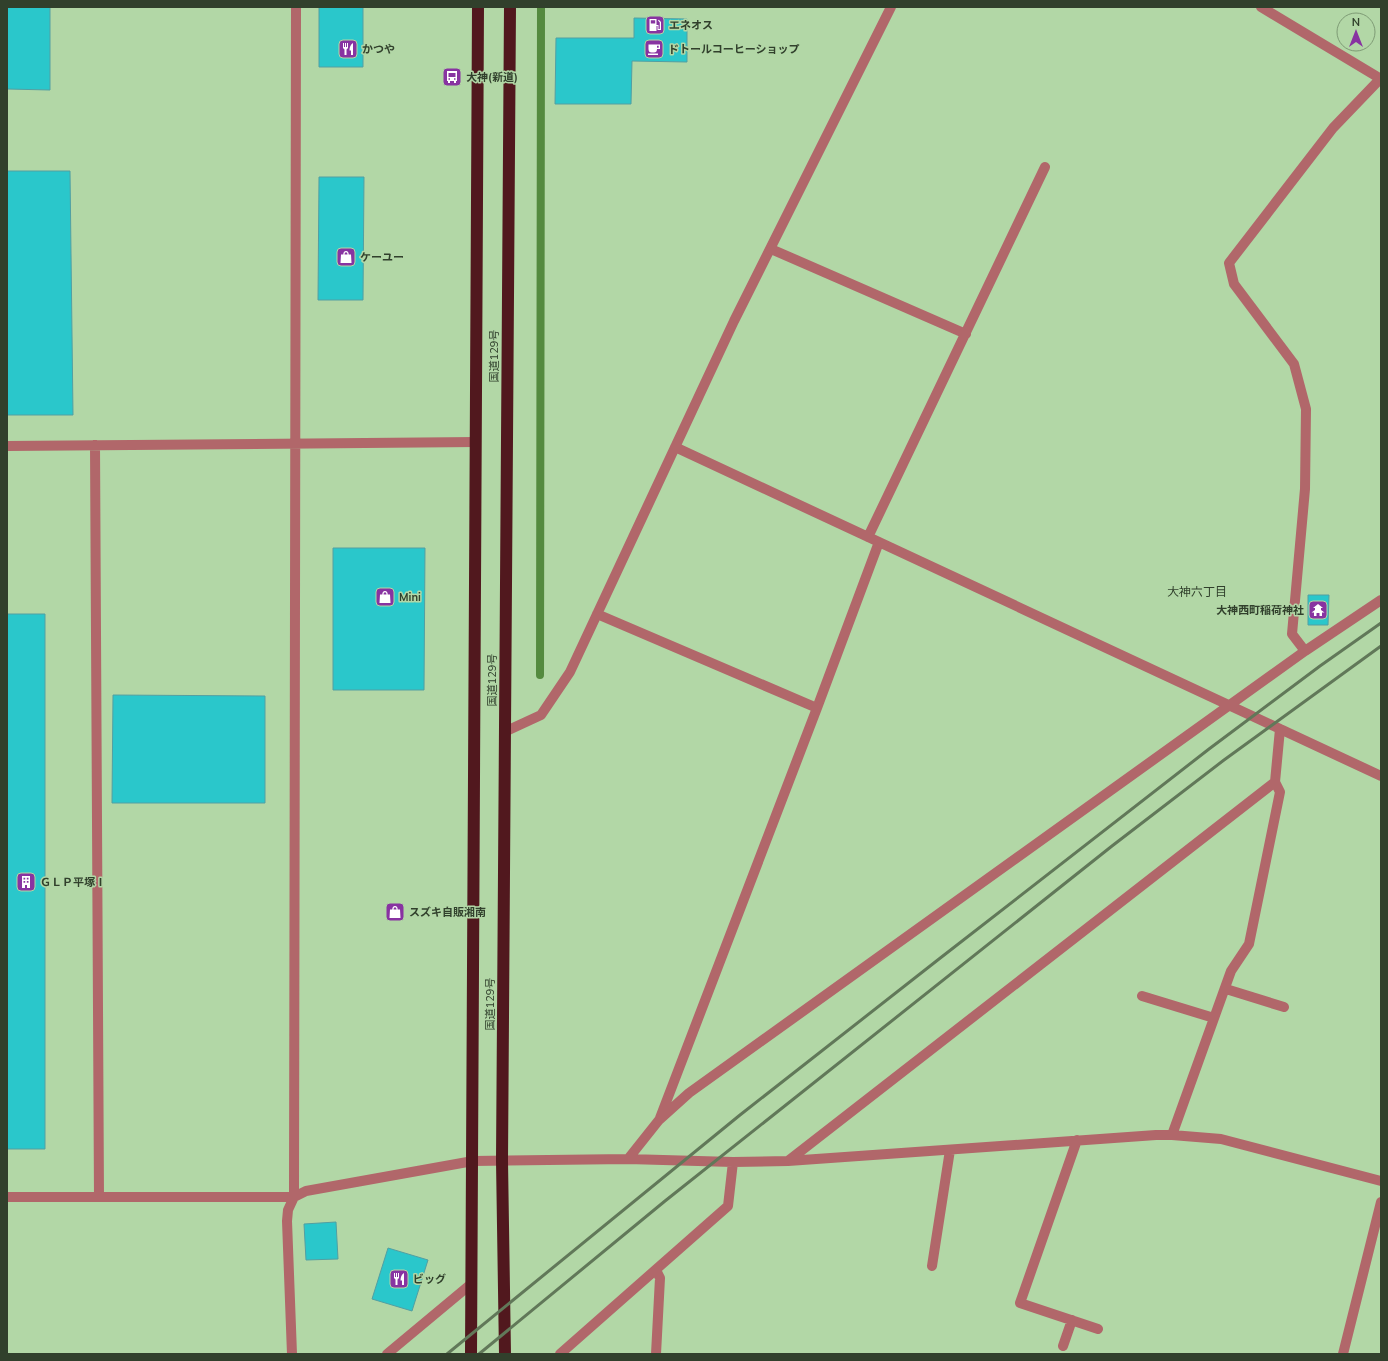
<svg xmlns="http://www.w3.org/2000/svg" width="1388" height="1361" font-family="Mulish,'Noto Sans JP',sans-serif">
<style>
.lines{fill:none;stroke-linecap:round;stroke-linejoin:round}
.stream{stroke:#548a3f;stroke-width:8}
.building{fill:#2ac7cb;stroke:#529fa2}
.minor{stroke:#b1676a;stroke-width:10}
.highway{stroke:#51181e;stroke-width:12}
.rail{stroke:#617859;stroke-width:3}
.labels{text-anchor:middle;stroke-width:3;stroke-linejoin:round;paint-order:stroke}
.poi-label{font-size:11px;font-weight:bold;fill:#31402c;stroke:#b2d7a6;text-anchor:start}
.street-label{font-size:11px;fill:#31402c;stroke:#b2d7a6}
.neighbourhood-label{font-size:12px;fill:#31402c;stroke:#b2d7a6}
</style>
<rect width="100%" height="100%" fill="#b2d7a6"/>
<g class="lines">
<path class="stream" d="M540,675l1,-668"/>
</g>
<path class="building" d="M7,7h43v83l-43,-1z
M319,7h44v60h-44z
M634,18l53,1v43l-55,-1 -1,43h-76l1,-66h78z
M7,171h63l3,244h-66z
M319,177h45l-1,123h-45z
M333,548h92l-1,142h-91z
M1308,595h21l-1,30h-20z
M7,614h38v535h-38z
M113,695l152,1v107h-153z
M336,1222l2,37 -32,1 -2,-36z
M388,1248l40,12 -16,51 -40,-12z"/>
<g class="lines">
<path class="minor" d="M1261,7l120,72
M771,249l195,85
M95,445l4,752
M7,446l469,-4
M675,447l706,329
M868,537l177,-370
M597,614l220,94
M1305,651l-13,-17 13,-145 1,-80 -12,-45 -60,-80 -5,-21 104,-135 48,-50
M504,732l37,-17 29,-43 164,-351 157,-314
M1226,989l58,18
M1142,996l72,22
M660,1118l157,-410 62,-166
M1172,1135l59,-164 18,-27 31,-152 -5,-10 5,-53
M1077,1140l-57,163 78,26
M628,1159l31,-39 30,-27 616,-442 76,-51
M788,1161l487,-379
M7,1197h287l2,-1190
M932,1266l18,-116
M1063,1346l9,-26
M292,1354l-5,-133 1,-11 6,-13 12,-6 167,-30 155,-2 105,3 55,-1 368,-26h16l49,4 160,42
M387,1354l84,-70
M560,1354l168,-148 5,-44
M656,1354l4,-76 -4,-8
M1343,1354l38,-152"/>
<path class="highway" d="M471,1354l7,-1347
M505,1354l-3,-193 8,-1154"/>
<path class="rail" d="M447,1354l293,-239 199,-156 270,-210 111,-83 61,-43
M479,1354l186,-153 447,-355 112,-86 157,-114"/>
</g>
<defs>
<symbol id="fuel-square" viewBox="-11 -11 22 22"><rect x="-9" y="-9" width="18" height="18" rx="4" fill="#8833a1" stroke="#b2d7a6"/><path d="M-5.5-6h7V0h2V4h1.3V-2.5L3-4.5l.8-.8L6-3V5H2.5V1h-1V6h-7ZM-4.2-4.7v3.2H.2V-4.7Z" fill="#fff"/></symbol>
<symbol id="restaurant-square" viewBox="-11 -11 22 22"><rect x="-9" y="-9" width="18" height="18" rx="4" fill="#8833a1" stroke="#b2d7a6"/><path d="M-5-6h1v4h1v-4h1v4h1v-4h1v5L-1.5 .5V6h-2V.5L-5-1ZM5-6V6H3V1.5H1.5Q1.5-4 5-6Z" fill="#fff"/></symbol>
<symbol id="cafe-square" viewBox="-11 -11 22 22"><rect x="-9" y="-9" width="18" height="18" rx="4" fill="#8833a1" stroke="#b2d7a6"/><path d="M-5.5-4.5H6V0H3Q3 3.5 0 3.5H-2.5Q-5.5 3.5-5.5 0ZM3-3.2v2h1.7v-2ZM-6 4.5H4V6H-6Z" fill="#fff"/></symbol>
<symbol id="bus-square" viewBox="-11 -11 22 22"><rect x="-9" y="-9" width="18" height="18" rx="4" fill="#8833a1" stroke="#b2d7a6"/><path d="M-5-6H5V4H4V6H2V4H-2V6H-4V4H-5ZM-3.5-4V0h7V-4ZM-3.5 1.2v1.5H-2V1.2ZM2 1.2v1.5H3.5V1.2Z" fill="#fff"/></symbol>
<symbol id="shop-square" viewBox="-11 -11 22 22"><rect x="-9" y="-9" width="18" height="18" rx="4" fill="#8833a1" stroke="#b2d7a6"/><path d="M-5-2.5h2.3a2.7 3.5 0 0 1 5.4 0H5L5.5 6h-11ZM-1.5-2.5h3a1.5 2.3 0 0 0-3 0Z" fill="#fff"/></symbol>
<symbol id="temple-square" viewBox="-11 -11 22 22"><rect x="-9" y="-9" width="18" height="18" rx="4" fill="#8833a1" stroke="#b2d7a6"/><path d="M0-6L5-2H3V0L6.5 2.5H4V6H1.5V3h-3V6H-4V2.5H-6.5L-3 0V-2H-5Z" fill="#fff"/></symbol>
<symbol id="building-square" viewBox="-11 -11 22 22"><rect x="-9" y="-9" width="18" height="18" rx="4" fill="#8833a1" stroke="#b2d7a6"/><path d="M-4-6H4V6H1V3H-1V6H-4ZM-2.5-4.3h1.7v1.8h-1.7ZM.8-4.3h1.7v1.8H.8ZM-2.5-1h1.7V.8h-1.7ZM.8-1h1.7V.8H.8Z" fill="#fff"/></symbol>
</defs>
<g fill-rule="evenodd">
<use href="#fuel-square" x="644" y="14" width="22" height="22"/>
<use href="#restaurant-square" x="337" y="38" width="22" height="22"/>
<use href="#cafe-square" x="643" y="38" width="22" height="22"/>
<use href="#bus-square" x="441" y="66" width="22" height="22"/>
<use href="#shop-square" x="335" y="246" width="22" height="22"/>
<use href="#shop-square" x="374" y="586" width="22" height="22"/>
<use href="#temple-square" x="1307" y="599" width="22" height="22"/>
<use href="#building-square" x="15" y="871" width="22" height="22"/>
<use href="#shop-square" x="384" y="901" width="22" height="22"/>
<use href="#restaurant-square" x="388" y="1268" width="22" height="22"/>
</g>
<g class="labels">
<g class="poi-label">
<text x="669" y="29">エネオス</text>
<text x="362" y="53">かつや</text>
<text x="668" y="53">ドトールコーヒーショップ</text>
<text x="466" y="81">大神(新道)</text>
<text x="360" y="261">ケーユー</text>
<text x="399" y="601">Mini</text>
<text x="1304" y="614" text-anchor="end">大神西町稲荷神社</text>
<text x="40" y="886">ＧＬＰ平塚Ⅰ</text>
<text x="409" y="916">スズキ自販湘南</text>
<text x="413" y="1283">ビッグ</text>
</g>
<g class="street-label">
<text transform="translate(494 356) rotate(-90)" y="4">国道129号</text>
<text transform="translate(492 680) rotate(-90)" y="4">国道129号</text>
<text transform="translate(490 1004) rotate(-90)" y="4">国道129号</text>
</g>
<g class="neighbourhood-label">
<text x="1197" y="596">大神六丁目</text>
</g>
</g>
<rect width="1388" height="1361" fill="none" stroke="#31402c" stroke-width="16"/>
<g transform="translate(1356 32)"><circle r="19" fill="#b2d7a6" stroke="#7e9b75"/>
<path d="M0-3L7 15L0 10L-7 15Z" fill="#8833a1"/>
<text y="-6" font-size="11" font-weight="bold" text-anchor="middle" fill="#31402c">N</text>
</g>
</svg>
